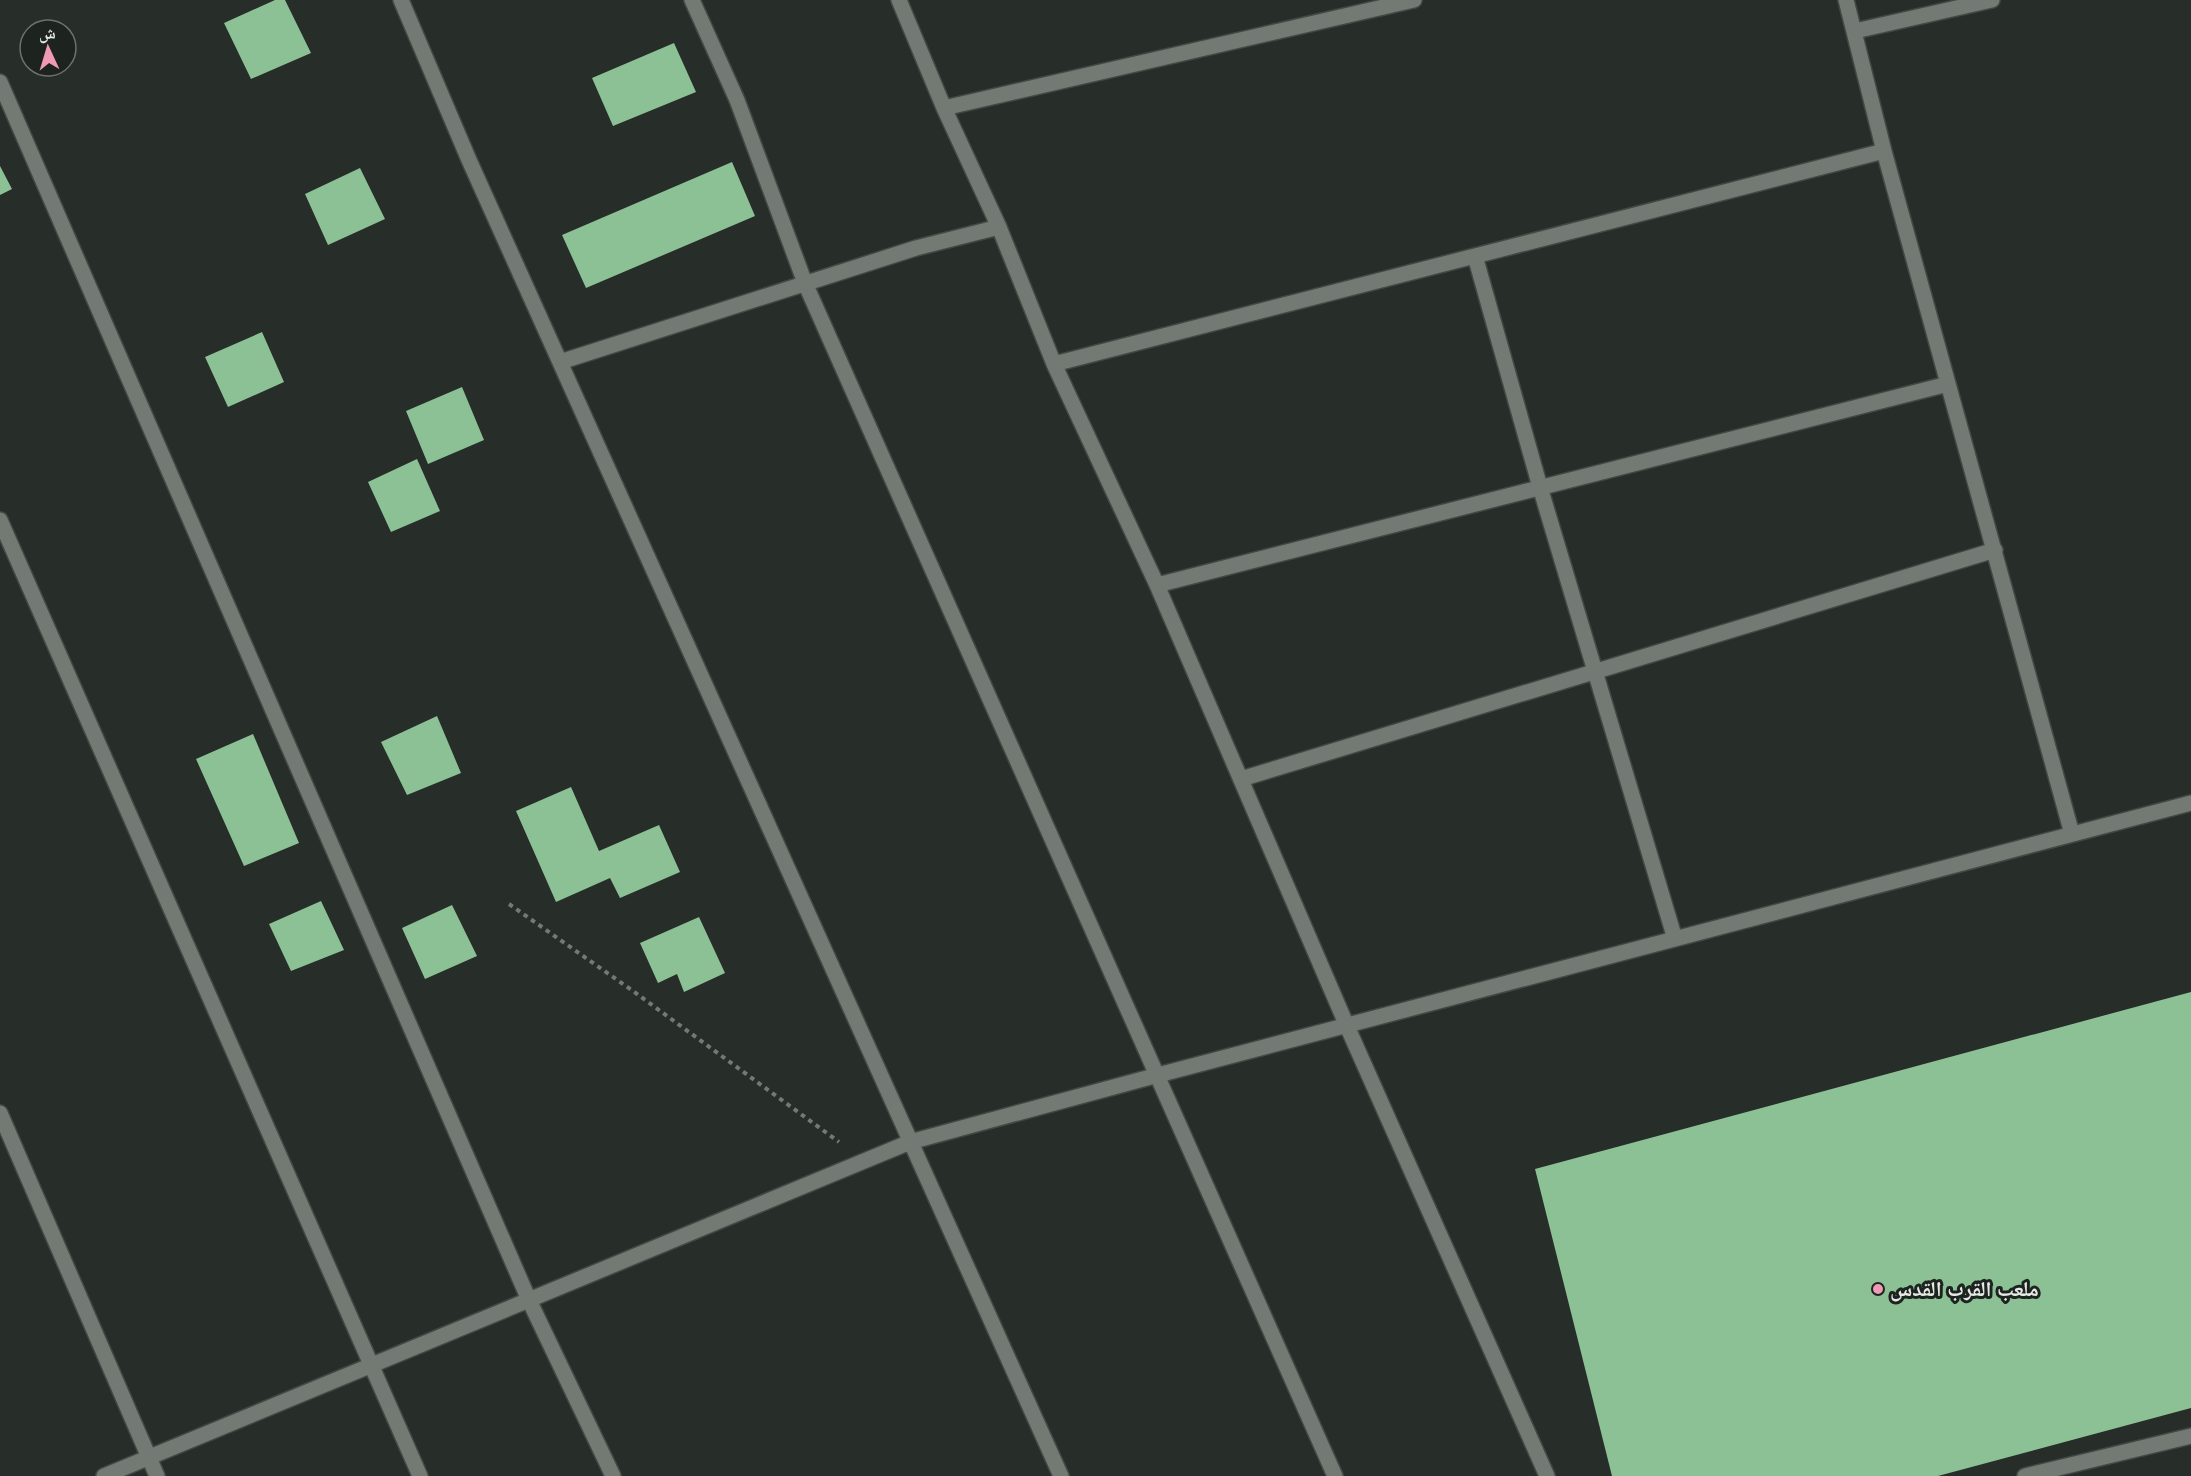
<svg xmlns="http://www.w3.org/2000/svg" width="2191" height="1476" font-family="Lora,'Noto Naskh Arabic',serif">
<style>
.building{fill:#8cc196}
.lines{fill:none;stroke-linecap:round;stroke-linejoin:round}
.street-casing{stroke:#434844;stroke-width:18}
.path{stroke:#747974;stroke-width:4;stroke-dasharray:4.5 4.5;stroke-linecap:butt}
.street{stroke:#737a74;stroke-width:15}
.poi-dot{fill:#f09ab5;stroke:#1d231e;stroke-width:2}
.labels{text-anchor:middle;stroke-width:6;stroke-linejoin:round;paint-order:stroke}
.poi-label{font-size:21px;font-weight:bold;fill:#e5e9e5;stroke:#1d231e;text-anchor:start}
</style>
<rect width="100%" height="100%" fill="#272d28"/>
<path class="building" d="M275,0h10l26,53 -60,26 -27,-56z
M674,43l22,49 -83,34 -21,-48z
M732,162l23,54 -169,72 -24,-53z
M0,166l12,23 -12,6z
M360,168l25,51 -57,26 -23,-51z
M262,332l22,50 -56,25 -23,-50z
M462,387l22,53 -56,24 -22,-53z
M417,459l23,52 -49,21 -23,-50z
M437,716l24,57 -54,22 -26,-53z
M253,734l46,109 -55,23 -48,-107z
M571,787l28,64 60,-26 21,47 -60,26 -10,-20 -54,24 -40,-91z
M321,901l23,49 -53,21 -22,-47z
M452,905l25,51 -52,23 -23,-51z
M699,917l26,56 -41,19 -7,-18 -19,9 -18,-40z
M2191,992v416l-253,68h-326l-77,-307z"/>
<g class="lines">
<defs>
<path id="street" d="M401,0l68,160 592,1316
M692,0l45,100 68,183 530,1193
M899,0l45,108 55,119 55,137 103,221 190,441 200,450
M1846,0l38,151 188,683
M1855,31l137,-31
M0,82l529,1218 84,176
M944,108l470,-108
M1475,256l65,231 135,452
M560,362l356,-114 83,-21
M1054,364l830,-213
M0,520l420,956
M1157,585l791,-201
M1241,779l754,-229
M0,1113l157,363
M104,1476l806,-334 248,-67 1033,-272
M2025,1476l166,-40"/>
</defs>
<use href="#street" class="street-casing"/>
<path class="path" d="M509,904l124,87 206,151"/>
<use href="#street" class="street"/>
</g>
<circle class="poi-dot" cx="1878" cy="1289" r="6"/>
<g class="labels">
<g class="poi-label">
<text x="1890" y="1296">ملعب القرب القدس</text>
</g>
</g>
<g transform="translate(48 48) rotate(356)"><circle r="28" fill="#1d231e" stroke="#6d726e" stroke-width="1.5"/>
<path d="M0-4.5L10 22L0 15L-10 22Z" fill="#f09ab5"/>
<text y="-9" font-size="16" font-weight="bold" text-anchor="middle" fill="#e5e9e5">ش</text>
</g>
</svg>
